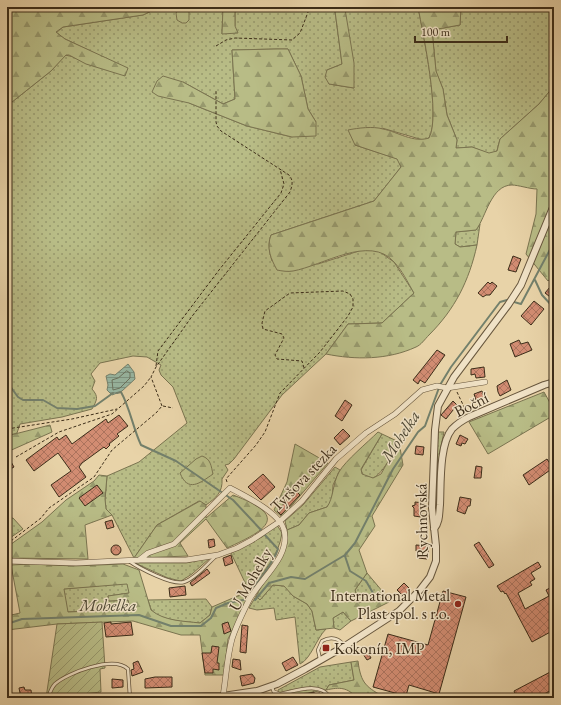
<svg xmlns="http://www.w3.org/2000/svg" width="561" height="705" font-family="'EB Garamond',serif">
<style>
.grass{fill:url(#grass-dots);stroke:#7a7450;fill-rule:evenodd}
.forest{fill:url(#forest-firs);stroke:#7a7450;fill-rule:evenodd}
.garden{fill:url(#garden-furrows);stroke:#7a7450}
.water{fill:url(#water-rules);stroke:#73806c}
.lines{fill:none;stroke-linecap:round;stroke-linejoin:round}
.shore{stroke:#6a725e;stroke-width:1}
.stream{stroke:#73806c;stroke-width:2}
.building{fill:url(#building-cross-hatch);stroke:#3c2d19}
.service-casing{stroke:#67563d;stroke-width:4}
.minor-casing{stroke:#67563d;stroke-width:6}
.tertiary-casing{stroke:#67563d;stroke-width:8}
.path{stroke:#3c2d19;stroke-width:1;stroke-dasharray:3 2;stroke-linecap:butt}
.service{stroke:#f0e2c6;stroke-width:2.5}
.minor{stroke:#f0e2c6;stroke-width:5}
.tertiary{stroke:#f0e2c6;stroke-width:6}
.poi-dot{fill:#8f2418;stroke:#f0e2c6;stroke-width:1.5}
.labels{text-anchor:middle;stroke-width:3;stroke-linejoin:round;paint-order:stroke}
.street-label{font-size:16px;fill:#3c2d19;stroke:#f0e2c6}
.poi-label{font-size:16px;fill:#3c2d19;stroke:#f0e2c6;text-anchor:end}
.water-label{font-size:17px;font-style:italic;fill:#4e4935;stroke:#f0e2c6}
</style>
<defs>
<pattern id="grass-dots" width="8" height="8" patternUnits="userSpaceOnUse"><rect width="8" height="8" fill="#b8bc86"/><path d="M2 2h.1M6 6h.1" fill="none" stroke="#97996d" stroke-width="1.8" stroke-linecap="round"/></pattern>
<pattern id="forest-firs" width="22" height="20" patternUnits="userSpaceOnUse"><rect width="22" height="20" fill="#b8bc86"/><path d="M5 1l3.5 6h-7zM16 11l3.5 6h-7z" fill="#97996d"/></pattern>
<pattern id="garden-furrows" width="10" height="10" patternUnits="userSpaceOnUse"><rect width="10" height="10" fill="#b8bc86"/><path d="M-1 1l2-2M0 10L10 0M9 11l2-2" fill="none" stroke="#97996d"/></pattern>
<pattern id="water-rules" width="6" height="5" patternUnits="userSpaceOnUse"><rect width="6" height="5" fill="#98b8a4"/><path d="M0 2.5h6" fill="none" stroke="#7d9685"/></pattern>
<pattern id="building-cross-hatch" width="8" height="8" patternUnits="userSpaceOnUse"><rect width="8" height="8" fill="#d28c72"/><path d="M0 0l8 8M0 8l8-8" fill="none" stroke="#ac735d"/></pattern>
</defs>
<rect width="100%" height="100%" fill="#e8d3a8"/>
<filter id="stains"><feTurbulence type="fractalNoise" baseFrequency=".005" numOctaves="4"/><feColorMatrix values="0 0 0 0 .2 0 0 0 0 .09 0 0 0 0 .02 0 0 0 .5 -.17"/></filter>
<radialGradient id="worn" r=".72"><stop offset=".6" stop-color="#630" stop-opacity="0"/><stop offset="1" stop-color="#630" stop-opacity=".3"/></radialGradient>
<path class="grass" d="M160,7h63l-1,27 13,-8v-19h183c5,27 23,109 11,131l-6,2 -41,-12 -27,17 43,14 3,8 -27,34 -103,34c-3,9 -2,16 1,26l46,3 44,-14h15l17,12 20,31 -32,30 -34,1 -22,30 -44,41 -48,64 -5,5 -4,1 3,5 -6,9c1,13 -6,19 -16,26l-7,-4 -42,24 -23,33 -22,-43 -6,-6 -1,-9 2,-24 32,-14 48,-39 -14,-36 -12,-12 -2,-5 2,-5 -14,-8 -14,-1 -33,7 -9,11 4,7 -3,8c7,8 5,11 0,20l-30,8 -42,7 -3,9 -10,3v-330l44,-35 14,-16 63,14 -63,-30 -9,-6 7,-6 80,-12zM335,11l19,77 -25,-4 -2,-14 15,-6zM277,49h11l13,27 7,33 8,13 -24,15 -45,-11 -58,-23 -6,-21 40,22 12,-5 -3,-49z
M461,7h93v79l-15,18 -39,35 -3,12 -8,3 -17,-7 -16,1 1,-8 -10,-25 -4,-26 -7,-17 -4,-42 28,-5z
M480,224l-3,21 -17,2 -5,-3 1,-12 20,-2z
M438,432h6l-4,19 -3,59h-2z
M382,434l17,8c-5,9 -27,56 -38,28z
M335,467l5,3 -7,15 -1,15 -5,7 -18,6 -10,12 -12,5 -2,-9 18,-16z
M13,518l10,11 -16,11v-21z
M277,525l5,8c-3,23 -19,39 -33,58l-18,-38 31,-16z
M210,558l-18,16 -11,7 -13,-3 -33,-15h51z
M367,573l16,19 -24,11 -4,-13z
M127,583l3,10 -22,3 1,5 19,-1 2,9 -63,3 -4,-23z
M273,585l12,1 8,10 14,8 5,7 4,19 10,-1c-10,10 -15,30 -26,35l-5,-47 -19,3 -2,-12 -17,2 -8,-2 7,-12 4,4z
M206,599l6,8 -2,8 -10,8c-12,-1 -43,-2 -49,-14 -1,-2 -2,-6 -3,-9z
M343,612l8,9 -11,9 -6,-2 -1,-10z
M351,662l3,18 -25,5 -3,5 -26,4v4h-21l-1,-8 42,-23z"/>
<path class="forest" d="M7,7h153l-17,8 -80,12 -7,5 9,7 63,29 -3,8 -39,-12 -17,-9h-3l-15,16 -44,35z
M184,7l5,5v8l-3,3h-4l-5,-3 -1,-7 3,-5z
M223,7h12v19l3,7 -16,1z
M418,7h43l-1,18 -28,5 4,41 7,18 4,26 10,25 -1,8 16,-1 17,6 8,-2 3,-12 39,-35 15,-18v189l-6,6 -22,-27 10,-40 1,-25c-7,0 -19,-4 -25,-4 -21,0 -26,32 -36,45l-20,2 -1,12 5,3 17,-2c-8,36 -22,64 -48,90 -4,4 -8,10 -13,12 -28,13 -61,13 -90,7l22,-30 34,-1 32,-30c-6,-10 -12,-23 -20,-31 -24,-28 -72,4 -101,9 -5,1 -11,0 -16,-1 -6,-11 -11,-22 -6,-35l103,-34 27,-34 -4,-8 -42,-14 -7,-15c10,-2 25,-4 35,-1 15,3 30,14 46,9 12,-22 -6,-104 -11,-131z
M345,9l9,54v25l-25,-4 -4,-7 2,-7 15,-6 -7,-53z
M277,49h11l13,27 7,33 8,13v14l-24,1 -45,-11 -58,-23 -31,-7 -6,-4 5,-11 6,-5 20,6 40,22 12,-5 -3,-49z
M544,392l10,18v5l-66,39 -19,-32z
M50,425l2,7 -45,20v-16z
M378,432l4,2 -21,35 1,5 11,4 8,-4 18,-32 4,23 -31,51 3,10 -16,24 8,23 -12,17 4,13 24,-11 6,10 -38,19 -8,-9 -10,6 1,10 -18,2 -4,-19 -5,-7 -14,-8 -9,-10 -11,-1 -13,15 -4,-4c13,-25 32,-35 31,-66l12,-5 10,-12 18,-6c7,-10 5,-22 12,-35 6,-11 29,-30 39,-40z
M295,444l33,19 -46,54 -8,-7 13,-28z
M202,456c9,3 9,10 11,18 -13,9 -25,19 -33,-1l16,-14z
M99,475l8,1 -2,23 1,10 6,6 -27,10 3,34 -81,-1v-11l35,-25 24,-22 28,-19z
M233,495c56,21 36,34 -6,53l-21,-29 -26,24 8,13 -54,2 23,-33 43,-24 6,4v13z
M30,564l44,2 49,-2 16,6 12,40c13,11 32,11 49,13l10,-8 2,-8 37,-16 -3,13 -18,35 -4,36h-19l-5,-40h-19l-48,-14 -76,3 -50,6v-14l13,-3 -9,-48zM127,584l2,9 -21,3 1,5 19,-1 2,9 -62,3 -4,-23z
M358,661c3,23 8,26 28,37h-29c-10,-11 -17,-11 -31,-8l3,-5 25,-5 -3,-18z"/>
<path class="garden" d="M102,622l3,46 -5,1 1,23 -55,6 11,-74z"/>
<path class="water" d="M128,364l6,8 1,7 -13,12 -10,4 -5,-5 1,-5 -2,-9 4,-2 5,1z"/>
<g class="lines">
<path class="shore" d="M127,371l3,2v5l-10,10 -7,2 -1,-10 6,-2z"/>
<path class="stream" d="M535,280l7,15 12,13
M7,382l11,15 5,3h20l14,8 20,1 18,-3 18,-13
M117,393l4,-1c9,16 12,36 20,53l35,16 57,39 29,31
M345,556l5,15 16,10 7,12
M250,594c8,-16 23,-28 28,-45l-14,-15
M255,600l14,-17 22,-6 14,2 40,-24 10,-12 38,-74 25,-37 7,-6 15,-41 11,-18 49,-65 7,-2 14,4 33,-62
M7,624l15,-5 117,-4 32,11h30l10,-8 5,-10 12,-5 20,-4"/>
</g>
<path class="building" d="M513,256l8,3 -5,13 -8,-2z
M488,282l2,2 2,-2 5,4 -7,9h-4l-3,2 -5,-4z
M550,287l4,3v10l-9,-7z
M534,301l10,8 -13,16 -10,-9z
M519,340l2,4 7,-2 4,8 -17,7 -5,-13z
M437,350l8,5 -20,28 -5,-3 -2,4 -5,-4z
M484,367l1,10 -9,1 -1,-4 -4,1v-6z
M507,380l4,10 -11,6 -2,-4 -1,-6z
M482,391l2,6 -8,3 -2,-6z
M345,400l7,5 -10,16 -7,-5z
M453,401l4,4 -11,14 -5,-4z
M119,415l9,11 -11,8 2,2 -10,8 1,1 -4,4 -2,-2 -22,16 -3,4 7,10 -27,20 -8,-12 20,-14 -13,-18 -24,18 -8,-11 31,-23 2,3 7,-5 6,9 34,-25 2,4z
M343,429l7,7 -10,9 -6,-7z
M460,435l8,4 -3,5 -3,-1 -1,3 -5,-2z
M416,446l8,1 -1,8 -8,-1z
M7,455l7,12 -7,4z
M547,459l6,9 -24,17 -6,-10z
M476,466l6,1 -1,11h-7z
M263,474l12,13 -14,13 -13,-13z
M97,485l6,8 -18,13 -6,-8z
M296,491l4,4 -19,20 -4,-4z
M460,497l11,2 -1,7h-2l-3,8 -8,-3z
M415,502l9,1 -3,14 -7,-1v-8l-2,-2 3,-1z
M112,520l2,7 -7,2 -2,-7z
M214,539l1,7 -6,2 -1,-8z
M479,542l15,23 -5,3 -15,-23z
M111 550a5 5 0 1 1 10 0a5 5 0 1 1-10 0Z
M416,545l13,1 -2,13 -9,-1 1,-7h-3z
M231,555l2,8 -8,3 -2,-8z
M538,562l3,5 -10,6 4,6 -5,3 2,3 -14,8 7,16 24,-13 -3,-6 8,-4v44l-22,12 -26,-49 -1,1 -2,-3 -2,1 -4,-6z
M207,569l3,4 -18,13 -2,-3z
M404,583l7,7 -8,6 -6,-6z
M185,586l1,9 -16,2 -1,-9z
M443,591l23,6 -27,97 -30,-9 -3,11 -33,-9 15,-53 40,11z
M111,622v2l20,-2 2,13 -27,2 -2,-14z
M228,622l3,9 -7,3 -2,-10z
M242,625l6,1 -2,27 -6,-1z
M212,646l7,1 -2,16h2v7l-6,-1v4h-8l-3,-20h9z
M367,651l4,7 -4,2 -4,-6z
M293,657l5,8 -12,6 -4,-8z
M233,659l7,1 1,10 -9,-3z
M138,661l5,11 -11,4 -1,-6 3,-1 -1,-6z
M554,670v19l-18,9h-19l-3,-7z
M252,674l3,4 -1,5 -12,3 -2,-10z
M155,677h17v10l-27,1v-9z
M112,679l11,1v7l-11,1z
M24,687l1,3h6l1,8h-11l-2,-10z
M314,692v2l6,-1 1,5h-23v-2z"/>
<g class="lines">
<defs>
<path id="service" d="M129,561c10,7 44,25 55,21 12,-4 23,-18 32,-26
M320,659l-2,-9 4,-9c9,-5 16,-3 22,4
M272,687l4,11
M275,692l5,2c15,-3 41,-13 50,4
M48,698c2,-5 3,-10 7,-14 12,-11 59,-29 73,-15l2,29"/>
<path id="minor" d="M139,560l9,-7 26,-9 56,-56c15,8 50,25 54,42 7,27 -24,49 -35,70 -6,12 -13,26 -17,39 -5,18 -6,39 -9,57
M7,561l69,2 63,-3h47l32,-5 19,-7 15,-8 27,-18 23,-21 34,-42 30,-26 29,-19 27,-24 15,-4 10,2 38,-6"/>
<path id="tertiary" d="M434,529c6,-7 5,-16 6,-24 1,-21 -1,-60 12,-76 5,-5 11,-9 17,-12l75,-32 10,-3
M103,698l120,-2 34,-5 20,-7 28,-15 40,-23 54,-35 21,-21 10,-13 6,-16v-15l-4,-38 3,-78 3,-24 16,-29 54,-72 13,-20 33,-80"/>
</defs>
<use href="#service" class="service-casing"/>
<use href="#minor" class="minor-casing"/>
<use href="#tertiary" class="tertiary-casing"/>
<path class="path" d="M216,46l10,-6 9,-2 57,2 8,-7 10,-26
M156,366l2,-15 3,-4 58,-77 62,-77 3,-9 -4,-15
M457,392l9,19
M162,406l-11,-29 5,-10 37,-52 97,-123c2,-6 4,-11 -1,-17l-68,-44 -4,-5 -1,-4v-31
M163,406l10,2
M7,429l65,-10 45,-10
M16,457l43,-25 53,-18 32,-28 7,-9
M227,482l-1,-3 30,-34 9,-13 15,-39 40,-41 28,-36 5,-9v-8l-3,-5 -7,-3 -53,2 -25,18 -3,12 1,6 19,5 2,4 -9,17 2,4 25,2 2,7
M7,544l34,-26 8,-10 45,-31 18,-27 44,-37 6,-7"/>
<use href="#service" class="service"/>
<use href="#minor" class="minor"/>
<use href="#tertiary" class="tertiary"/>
</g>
<g class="poi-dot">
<circle cx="458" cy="604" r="4"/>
<rect x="322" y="644" width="8" height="8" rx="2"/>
</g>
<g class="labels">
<g class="street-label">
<text transform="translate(471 404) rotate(-27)" y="6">Boční</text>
<text transform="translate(303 477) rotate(-46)" y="6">Tyršova stezka</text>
<text transform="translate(421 521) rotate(-91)" y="6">Rychnovská</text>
<text transform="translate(250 579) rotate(-60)" y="6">U Mohelky</text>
</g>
<g class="poi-label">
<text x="450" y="601">International Metal<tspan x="450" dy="18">Plast spol. s r.o.</tspan></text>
<text x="334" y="654" text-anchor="start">Kokonín, IMP</text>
</g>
<g class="water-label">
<text transform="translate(400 436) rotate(-57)" y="6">Mohelka</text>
<text x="108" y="611">Mohelka</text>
</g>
</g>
<rect width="561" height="705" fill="none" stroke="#e8d3a8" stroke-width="24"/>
<rect x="8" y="8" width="545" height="689" fill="none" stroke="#3c2d19" stroke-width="2"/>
<rect x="12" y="12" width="537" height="681" fill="none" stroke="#3c2d19"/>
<path d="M415 36v6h92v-6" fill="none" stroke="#3c2d19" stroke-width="2"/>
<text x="421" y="36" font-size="12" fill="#3c2d19" stroke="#f0e2c6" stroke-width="3" paint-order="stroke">100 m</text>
<rect width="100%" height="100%" filter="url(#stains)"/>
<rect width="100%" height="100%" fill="url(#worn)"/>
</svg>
